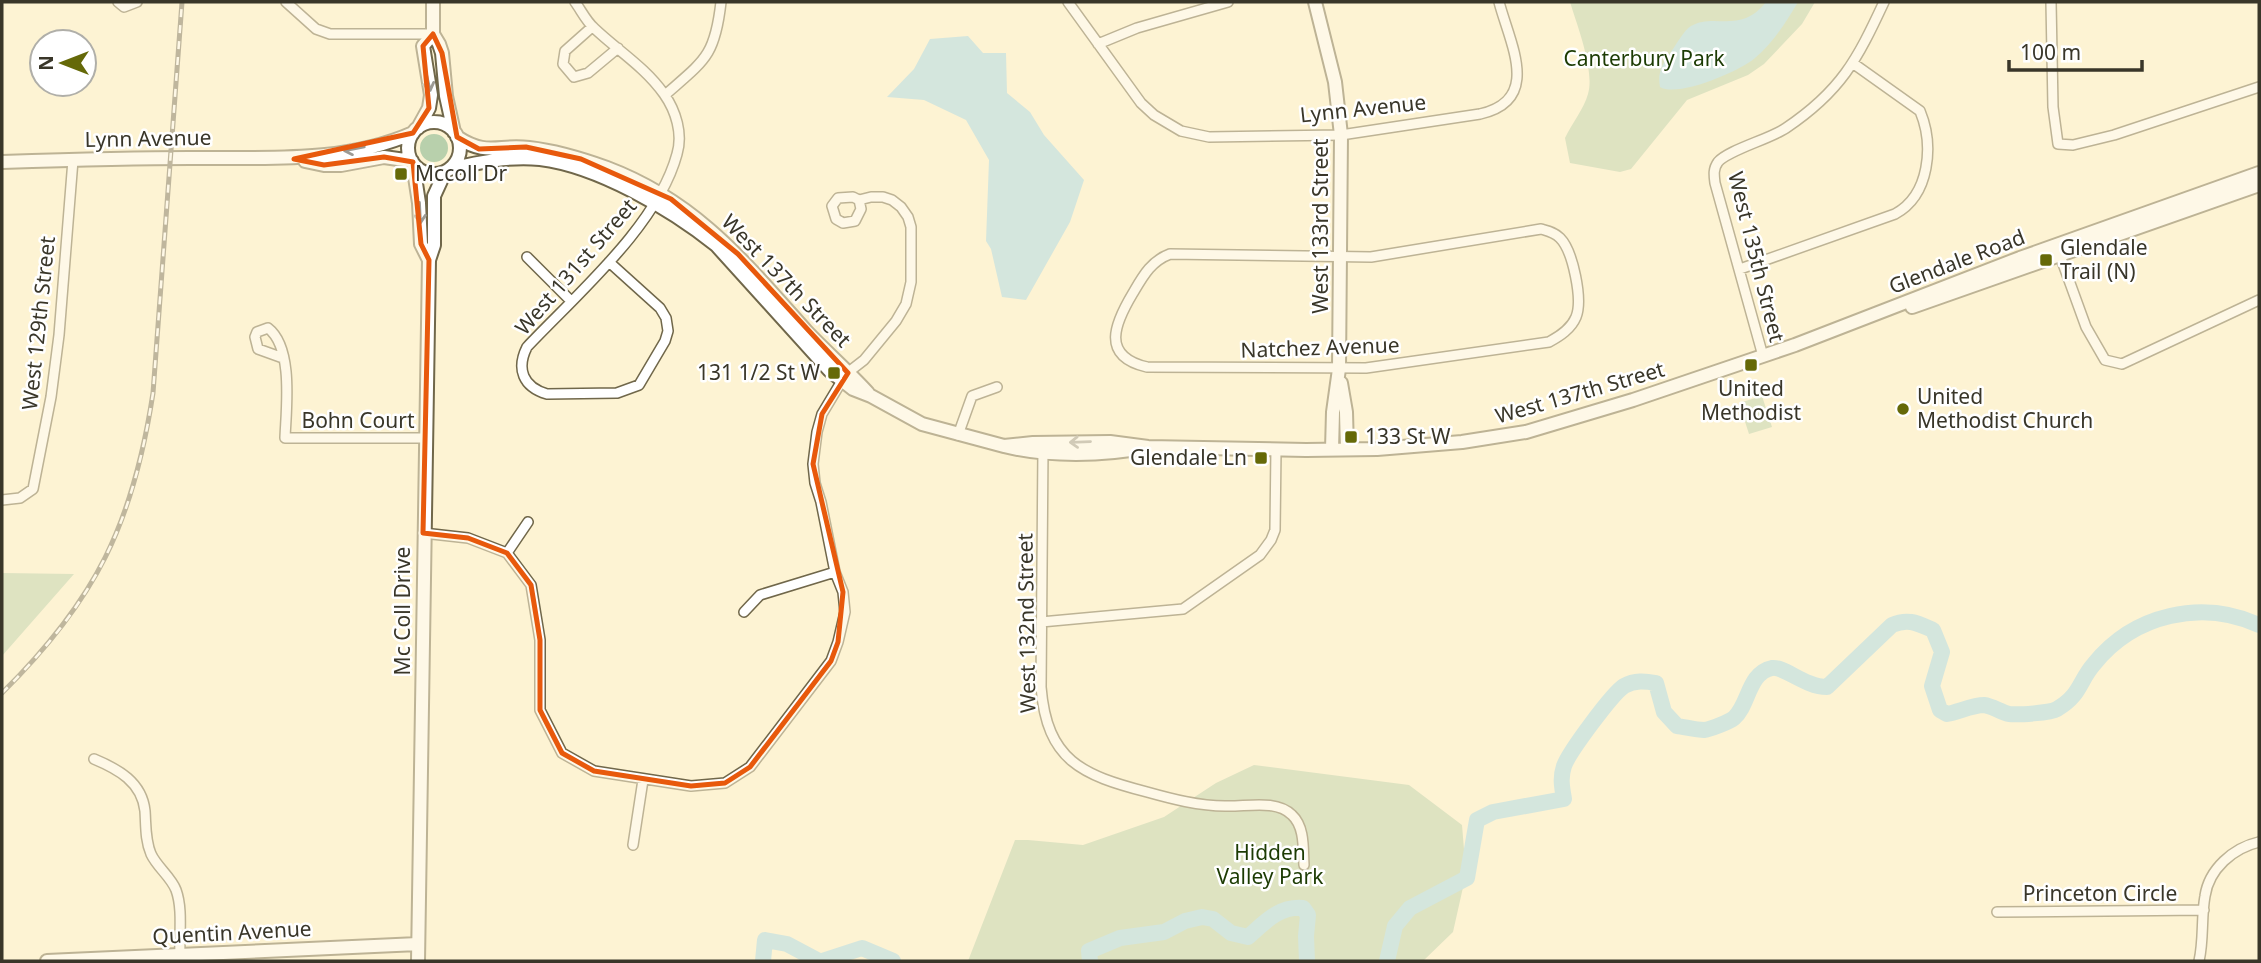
<svg xmlns="http://www.w3.org/2000/svg" width="2261" height="963" font-family="'Noto Sans',sans-serif">
<style>
.green{fill:#b8d0ac}
.water{fill:#a3d7e8}
.lines{fill:none;stroke-linecap:round;stroke-linejoin:round}
.river{stroke:#a3d7e8;stroke-width:16}
.street-casing{stroke:#70674a;stroke-width:12}
.secondary-casing{stroke:#70674a;stroke-width:16}
.street{stroke:#fff;stroke-width:9}
.secondary{stroke:#fff;stroke-width:12}
.rail-casing{stroke:#736e5b;stroke-width:5}
.rail{stroke:#fff;stroke-width:2.5;stroke-dasharray:8;stroke-linecap:butt}
.oneway{stroke:#9c9a94}
.marked{fill:none;stroke:#e8590c;stroke-width:5;stroke-linejoin:round}
.poi-dot{fill:#656908;stroke:#fff;stroke-width:2.5}
.labels{text-anchor:middle;stroke-width:5;stroke-linejoin:round;paint-order:stroke}
.park-label{font-size:21px;fill:#1c3b03;stroke:#fff}
.street-label{font-size:21px;fill:#393629;stroke:#fff}
.poi-label{font-size:21px;fill:#393629;stroke:#fff;text-anchor:start}
</style>
<rect width="100%" height="100%" fill="#fdf3d3"/>
<path class="green" d="M1570,2h245l-13,22 -38,40 -16,11 -61,25 -56,69 -11,3 -50,-9 -5,-25c7,-15 19,-29 23,-44 7,-23 -11,-69 -18,-92z
M420 148a14 14 0 1 1 28 0a14 14 0 1 1-28 0Z
M1762,396l10,31 -23,7 -10,-31z
M2,573l72,1 -72,82z
M1254,765l155,20 53,40 4,49 -13,58 -30,29h-455l47,-121h13l55,5 81,-28 52,-34z"/>
<path class="water" d="M1766,2h32c-11,19 -26,42 -43,56 -15,13 -77,40 -95,29 -3,-15 3,-23 11,-35 5,-7 13,-22 20,-26 24,-14 49,9 75,-24z
M968,36l15,17h23l1,40 23,19 14,23 40,45 -14,42 -44,78 -24,-3 -11,-48 -5,-8 3,-81 -23,-40 -42,-20 -37,-3 27,-28 16,-30z"/>
<g class="lines">
<path class="river" d="M763,961l2,-21 22,4 32,17
M822,961l40,-13 31,13
M1090,961l-1,-10 31,-13 44,-6 21,-11 17,-4 11,2 18,14 17,4c17,-15 31,-31 55,-29l5,7 -2,21 1,25
M1387,961l8,-35 15,-18 57,-30 10,-58 16,-8 71,-13c-2,-12 -4,-21 0,-33 5,-14 48,-72 60,-80 11,-6 21,-5 32,-3l8,29 13,14c8,1 19,4 27,4 7,-1 25,-8 30,-12 15,-13 14,-45 38,-50 12,-2 33,19 55,19l65,-62c16,-7 25,-2 41,5l9,22 -10,34 8,24 7,4c11,-2 26,-9 37,-9 8,1 17,7 25,9 9,1 41,-1 48,-5 24,-14 22,-28 37,-45 40,-50 108,-65 165,-39"/>
<defs>
<path id="street" d="M118,2l6,5 13,-5
M286,2l30,27 14,5h103
M575,2c6,8 11,19 19,26 23,22 51,39 70,66 12,17 19,40 13,60 -19,71 -100,140 -150,193 -11,22 -4,40 20,47l70,-1 22,-8 26,-44 3,-10 -2,-13 -6,-10 -51,-46
M1068,2l73,101 13,12 27,16 28,6 132,-2 139,-21c62,-14 30,-70 19,-112
M2051,2l2,105 5,37 15,1 41,-10 145,-48
M592,27l-27,24 -2,13 11,13 14,-4 30,-25
M1098,44l39,-16 91,-26
M665,95c40,-35 50,-39 56,-93
M1541,229c7,2 13,3 19,9 13,13 23,62 16,79 -5,12 -16,19 -27,25l-183,26 -219,-1c-47,-11 -32,-44 -14,-74 10,-17 18,-32 37,-39l201,3z
M2058,250l28,77 19,33 17,4 137,-64
M527,257l44,44
M1740,269l155,-55c35,-19 39,-69 25,-103l-66,-47
M1763,356l-48,-173c-1,-8 -2,-14 3,-21 10,-12 52,-23 68,-34 55,-37 71,-68 98,-126
M283,358l-25,-9 -3,-12 2,-5 11,-4c26,20 18,82 17,110h141
M958,435l14,-39 25,-9
M1043,448l-2,239c6,74 41,88 106,105 25,7 52,14 78,14 21,1 51,-7 67,9 13,12 11,34 12,50
M2,500l18,-2 13,-9 18,-92 8,-62 14,-175
M423,533l45,5 39,15 24,32 9,55v70l22,43 32,18 97,15 34,-3 25,-16 81,-106 7,-19 7,-30 -2,-20 -8,-20 -14,-70 -6,-19 -2,-19 4,-32 5,-18 24,-40 18,-14 32,-39 10,-17 5,-22v-55l-3,-10 -7,-10 -9,-7 -9,-3h-12l-12,3 -6,-3 -15,1 -6,8 4,13 7,4 12,-2 6,-12 -2,-9
M507,553l21,-31
M744,612l16,-17 75,-23
M1041,622l142,-13 77,-54 11,-15 4,-10 1,-81
M94,759c24,10 48,23 51,52 1,14 0,29 6,43 6,13 20,23 25,36 7,19 3,45 4,65
M633,845l10,-65
M1997,912l207,-2
M2199,961c5,-22 2,-43 6,-65 4,-27 28,-48 54,-54"/>
<path id="secondary" d="M433,2v32l6,10 3,9 4,43 8,36
M1315,2l20,80 6,53 -2,234 -6,43 -1,37
M408 148a26 26 0 1 1 52 0a26 26 0 1 1-52 0Z
M418,128l11,-20 2,-13 -8,-49 10,-12
M457,137c30,20 41,7 72,11 27,3 53,11 78,20 90,34 138,95 200,164 20,21 42,40 61,61
M305,161l19,4h17l43,-8 28,4
M2,162c62,-2 125,-4 188,-4 74,-1 153,6 223,-25
M413,164l6,39 2,41 8,16
M450,169c30,-7 59,-13 90,-10 58,7 131,50 176,86l113,125 24,19 18,7 51,28 82,22
M1912,307l347,-122
M1341,383l5,29 1,37
M1148,447c-43,9 -101,10 -144,-1l29,-3 77,-1 38,5 158,3 71,-1 85,-7 64,-10 107,-32 162,-55 225,-87 239,-85
M47,961l371,-17
M418,961l11,-701 5,-15v-49l11,-24"/>
</defs>
<use href="#street" class="street-casing"/>
<use href="#secondary" class="secondary-casing"/>
<use href="#street" class="street"/>
<use href="#secondary" class="secondary"/>
<defs>
<path id="rail" d="M2,693c94,-93 131,-169 151,-300l29,-391"/>
</defs>
<use href="#rail" class="rail-casing"/>
<use href="#rail" class="rail"/>
</g>
<defs><path id="oneway-shaft" d="M-6 0H5M1.5-3L5.5 0L1.5 3" fill="none" stroke-width="1.6" stroke-linecap="round" stroke-linejoin="round" transform="scale(1.75)"/></defs>
<g class="oneway">
<use href="#oneway-shaft" transform="translate(428 81) rotate(77)"/>
<use href="#oneway-shaft" transform="translate(354 149) rotate(169)"/>
<use href="#oneway-shaft" transform="translate(420 213) rotate(87)"/>
<use href="#oneway-shaft" transform="translate(1080 442) rotate(178)"/>
</g>
<path d="M0 0H2261V963H0ZM433,34l9,19 15,84 22,12 47,-2 55,12 90,40 67,55 110,119 -26,41 -9,50 30,128 -5,50 -7,19 -81,106 -25,16 -34,3 -97,-15 -32,-18 -22,-43v-70l-9,-55 -24,-32 -39,-15 -45,-5 6,-273 -8,-16 -8,-82 -29,-5 -60,8 -30,-6 119,-26 16,-25 -6,-62z" fill="#fdf3d3" fill-opacity=".55" fill-rule="evenodd"/>
<path class="marked" d="M433,34l9,19 15,84 22,12 47,-2 55,12 90,40 67,55 110,119 -26,41 -9,50 30,128 -5,50 -7,19 -81,106 -25,16 -34,3 -97,-15 -32,-18 -22,-43v-70l-9,-55 -24,-32 -39,-15 -45,-5 6,-273 -8,-16 -8,-82 -29,-5 -60,8 -30,-6 119,-26 16,-25 -6,-62z"/>
<g class="poi-dot">
<rect x="394" y="167" width="14" height="14" rx="3.5"/>
<rect x="2039" y="253" width="14" height="14" rx="3.5"/>
<rect x="1744" y="358" width="14" height="14" rx="3.5"/>
<rect x="827" y="366" width="14" height="14" rx="3.5"/>
<circle cx="1903" cy="409" r="7"/>
<rect x="1344" y="430" width="14" height="14" rx="3.5"/>
<rect x="1254" y="451" width="14" height="14" rx="3.5"/>
</g>
<g class="labels">
<g class="park-label">
<text x="1644" y="66">Canterbury Park</text>
<text x="1270" y="860">Hidden<tspan x="1270" dy="24">Valley Park</tspan></text>
</g>
<g class="street-label">
<text transform="translate(1363 109) rotate(-6)" y="7">Lynn Avenue</text>
<text transform="translate(148 139) rotate(-1)" y="7">Lynn Avenue</text>
<text transform="translate(1321 226) rotate(-90)" y="7">West 133rd Street</text>
<text transform="translate(1756 257) rotate(76)" y="7">West 135th Street</text>
<text transform="translate(1957 262) rotate(-21)" y="7">Glendale Road</text>
<text transform="translate(576 267) rotate(-49)" y="7">West 131st Street</text>
<text transform="translate(786 281) rotate(46)" y="7">West 137th Street</text>
<text transform="translate(39 323) rotate(-84)" y="7">West 129th Street</text>
<text transform="translate(1320 348) rotate(-2)" y="7">Natchez Avenue</text>
<text transform="translate(1580 393) rotate(-16)" y="7">West 137th Street</text>
<text x="358" y="428">Bohn Court</text>
<text transform="translate(403 611) rotate(-90)" y="7">Mc Coll Drive</text>
<text transform="translate(1027 623) rotate(-91)" y="7">West 132nd Street</text>
<text x="2100" y="901">Princeton Circle</text>
<text transform="translate(232 933) rotate(-3)" y="7">Quentin Avenue</text>
</g>
<g class="poi-label">
<text x="415" y="181">Mccoll Dr</text>
<text x="2060" y="255">Glendale<tspan x="2060" dy="24">Trail (N)</tspan></text>
<text x="820" y="380" text-anchor="end">131 1/2 St W</text>
<text x="1751" y="396" text-anchor="middle">United<tspan x="1751" dy="24">Methodist</tspan></text>
<text x="1917" y="404">United<tspan x="1917" dy="24">Methodist Church</tspan></text>
<text x="1365" y="444">133 St W</text>
<text x="1247" y="465" text-anchor="end">Glendale Ln</text>
</g>
</g>
<rect width="2261" height="963" fill="none" stroke="#393629" stroke-width="7"/>
<g transform="translate(63 63) rotate(270)"><circle r="33" fill="#ffffff" stroke="#b0afa9" stroke-width="2"/>
<path d="M0-5L12 26L0 18L-12 26Z" fill="#656908"/>
<text y="-10" font-size="19" font-weight="bold" text-anchor="middle" fill="#393629">N</text>
</g>
<path d="M2009 60v10h133v-10" fill="none" stroke="#393629" stroke-width="3.5"/>
<text x="2020" y="60" font-size="21" fill="#393629" stroke="#ffffff" stroke-width="5" paint-order="stroke">100 m</text>
</svg>
